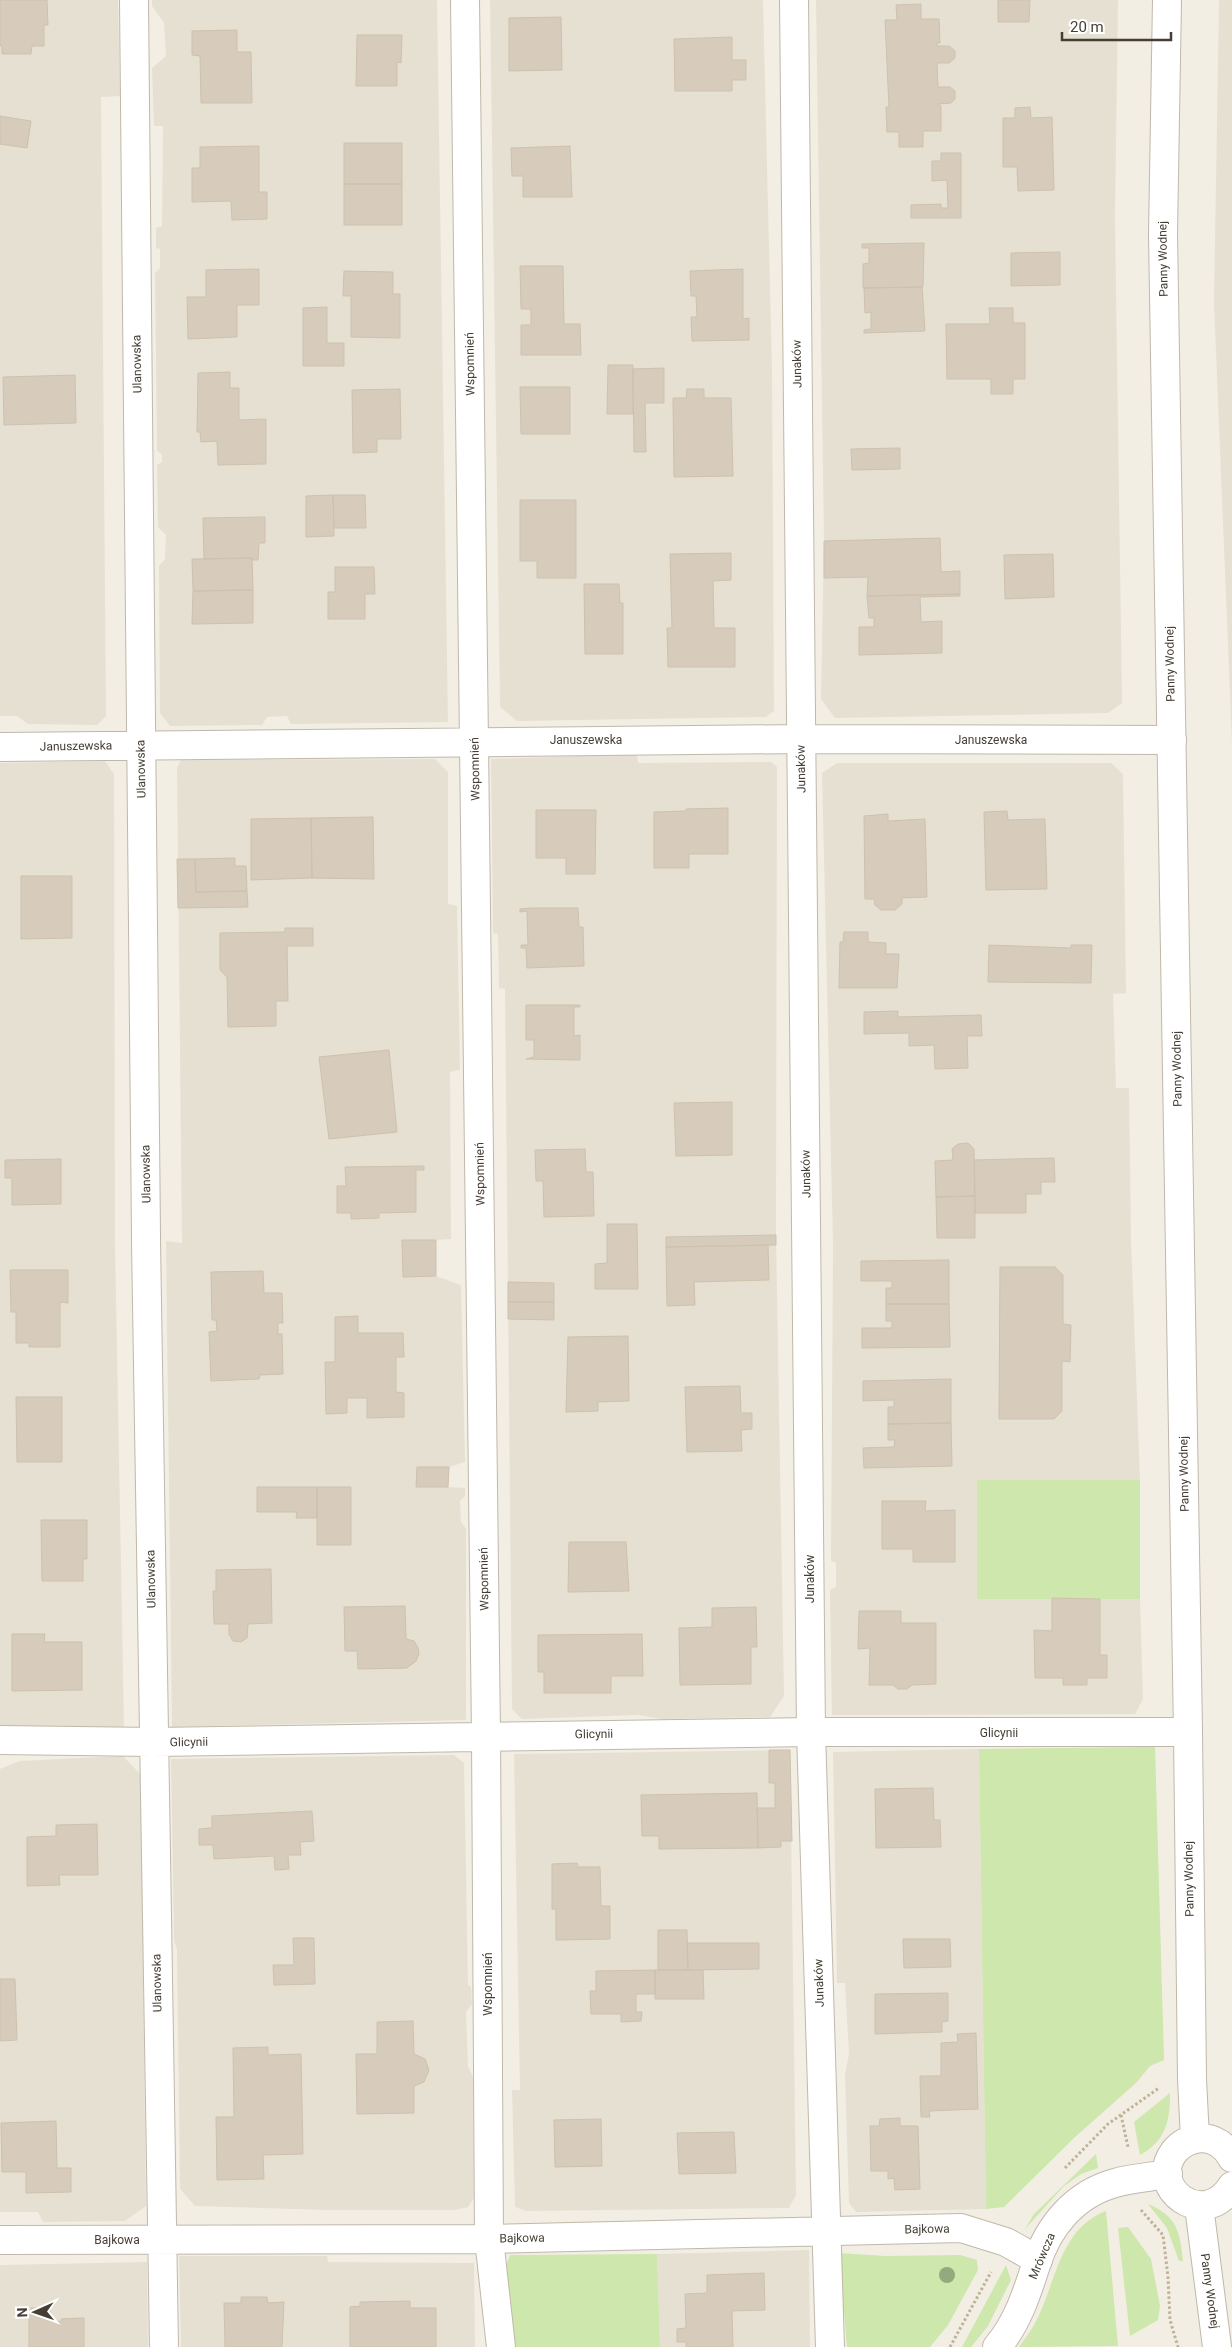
<svg xmlns="http://www.w3.org/2000/svg" width="1232" height="2347" font-family="Roboto,sans-serif">
<style>
.residential{fill:#e6e0d2}
.green{fill:#cde7ac}
.building{fill:#d7ccbc;stroke:#cec1ad}
.lines{fill:none;stroke-linecap:round;stroke-linejoin:round}
.minor-casing{stroke:#c0b8aa;stroke-width:30}
.tertiary-casing{stroke:#c0b8aa;stroke-width:30}
.path{stroke:#bfb198;stroke-width:3;stroke-dasharray:2.5 2.5;stroke-linecap:butt}
.minor{stroke:#fff;stroke-width:28}
.tertiary{stroke:#fff;stroke-width:28}
.tree{fill:#93ab7c}
.labels{text-anchor:middle;stroke-width:4;stroke-linejoin:round;paint-order:stroke}
.street-label{font-size:12px;fill:#443e34;stroke:#fff}
</style>
<rect width="100%" height="100%" fill="#f2eee4"/>
<path class="residential" d="M0,0h118l2,96 -19,1 5,619 -9,9 -69,-1 -11,-8h-17z
M152,0h285l11,722 -157,2 -4,-8 -20,1 -5,8 -92,1 -10,-13 -1,-147 6,-7 1,-24 -8,-8 -1,-62 5,-3v-7l-5,-5 -2,-177 5,-5v-19l-4,-1v-20l6,-2 1,-100h-9l-2,-58 14,-12 -2,-33 -12,-17z
M490,0h273l9,370 2,341 -8,6 -249,4 -17,-14z
M816,0h302l-3,219 7,484 -14,10 -273,5 -14,-19 3,-158z
M1219,0h13v743l-18,-440z
M637,754l1,9 133,-1 6,5 -1,468 8,461 -14,21 -108,2 -24,-4 -116,4 -10,-10 -7,-720 -6,-1 -1,-54 -5,-1 -2,-174z
M435,759l13,13v132l9,2 3,164 -10,2 1,167 -15,1v36l25,9 4,177 -16,5 -1,20 17,1v8l-5,5 1,21 5,7v191l-294,7 -6,-486 16,2 -5,-475 4,-8z
M105,761l9,13 1,469 9,484 -124,1v-965z
M837,763h274l12,11 3,219 -13,1 3,94h13l2,150 9,242h-163v119h163l3,100 -8,15 -303,1 -2,-125 6,-3v-24l-5,-2 2,-316 -11,-472z
M979,1749l7,460 -130,3 -7,-9 -4,-128 4,-21 -4,-71h-8l-4,-231z
M790,1750l6,445 -7,13 -263,3 -11,-4 -3,-117h8l-6,-336z
M454,1755l10,8 4,222 3,2 1,17 -6,8 2,54 5,11 1,121 -6,9 -13,3h-128l-132,-4 -15,-17 -3,-239 -3,-10 -3,-181z
M123,1756l18,19 5,431 -21,15 -82,1 -5,-10h-38v-443l20,-8z
M809,2250l1,97h-150l-3,-93z
M179,2256h148l1,6 146,1 1,84h-294z
M147,2262l1,85h-148v-82z"/>
<path class="green" d="M977,1480h163v119h-163z
M1155,1747l9,313 -14,6 -14,17 -61,54 -71,70 -18,2 -7,-460z
M1170,2093c0,28 -4,48 -30,62l-6,-33z
M1096,2154l2,14 -17,6 -17,12 -39,43 9,-15z
M1148,2204c29,12 32,27 35,57h-4l-12,-33z
M1106,2211l12,135 -99,1c5,-7 11,-15 15,-22 22,-39 24,-96 72,-114z
M1128,2227l23,32 9,47 -2,14 -28,16 -12,-108z
M839,2253l46,3 75,-1 17,5 1,10 -30,55 -18,22h-83l-3,-36 -6,-16z
M657,2254l3,93h-151l-2,-84 3,-8z
M1006,2265l5,15 -23,46 -17,21h-9z"/>
<path class="building" d="M0,0h47l1,25h-4v21h-12l-1,8h-29v-8h-2z
M998,0h32l-1,22h-31z
M921,4v15h18l1,24h-3v3h12l6,5v7l-6,5h-12l1,24h12l5,4v8l-4,4 -13,1 3,2v25h-18v16h-24v-15h-12l-1,-25h3l-4,-87h12l-1,-15z
M561,17l1,53 -53,1v-53z
M237,30v22h14l1,51h-51l-1,-47 -8,-1v-24z
M357,35h45l-1,28 -4,-1v24h-41z
M732,37v23h14v20h-14v11h-57l-1,-52z
M1030,107l1,11 21,-1 2,73 -36,1 -1,-24h-14v-49h12v-10z
M0,116l31,5 -4,27 -27,-4z
M344,143h58v41h-58z
M259,146v46h8v27l-35,1 -1,-19 -39,1v-34h8v-21z
M570,146l2,51h-49v-21h-11l-1,-28z
M941,153h20v65h-50v-13l30,-1v4h7l-1,-28 -15,1v-20h9z
M344,184h58v41h-58z
M924,243l-1,44 -60,1v-24l6,-1v-15h-7v-4z
M1060,252v33l-49,1v-33z
M520,266h43l1,58h16l1,31h-60v-30h10v-16h-10z
M259,269v36h-22v32l-49,2 -1,-42h19v-27z
M743,269v50l6,-1v22l-57,1 -1,-24h6l-1,-21h-5l-1,-25z
M344,271l49,1v22h7v44l-49,-1v-41h-8z
M922,287l3,44 -61,2v-3l7,-1v-17l-6,1 -1,-25z
M327,307v36h17v23h-41v-58z
M989,308h24v15h12v56h-12v15h-22v-15h-44l-1,-55h44z
M608,365h25v49h-26z
M664,368v35h-19l1,49h-12l-1,-83z
M230,372v16h9v32l27,-1v45l-48,1 -1,-24 -16,1 -1,-10h-3l1,-59z
M75,375l1,48 -72,2 -1,-48z
M520,387h50v47h-49z
M400,389l1,50h-24v13l-24,1 -1,-63z
M687,389h17v9h27l2,78 -59,1 -1,-79h13z
M900,448v21l-48,1 -1,-21z
M333,495l1,41 -28,1v-41z
M333,495h32l1,33h-32z
M520,500h56v78h-39v-17h-17z
M265,517v26h-6l-1,17h-6v-2l-48,1 -1,-41z
M940,538l1,34 19,-1v23l-93,2 1,-19 -44,1v-37z
M731,553v27l-18,1 1,47h21v39h-67l-1,-39h5l-2,-74z
M1053,554l1,43 -49,2 -1,-44z
M252,558l1,32 -60,1 -1,-32z
M335,567h39l1,27h-10v25h-37v-27h7z
M584,584h35l1,19h3v51h-38z
M253,590v33l-61,1 1,-33z
M960,594v2l-40,1 1,25 21,-1v32l-83,2v-28h15v-9h-5l-2,-22z
M728,808v46h-39v14h-35v-56l32,-1v-2z
M536,810h60l-1,64h-29v-16h-30z
M1007,811l1,9 37,-1 2,70 -61,1 -2,-78z
M888,814v7l37,-2 2,78 -25,1v6l-7,6h-14l-6,-5 -1,-6h-9l-1,-83z
M373,817l1,62 -62,-1 -1,-60z
M311,818l1,60 -61,2v-61z
M235,858v8h11l1,25 -51,1 -1,-33z
M177,859h18l1,33 51,-1 1,16 -70,1z
M21,876h51v62l-51,1z
M530,908h48l1,19h4l1,39 -57,2 -1,-20h-5v-3h7l-1,-34 -7,1v-3z
M285,928h28v18h-26l1,55h-12v25l-48,1 -1,-50 -7,-7v-37l65,-1z
M844,932h24v10l18,1v11h13l-2,34h-58l1,-46h3z
M989,945l82,3v-3h21l-1,38 -103,-1z
M526,1005h54v2h-6v29l6,-1v25l-54,-1 8,-2v-17h-8z
M898,1011v6l83,-2 1,21h-15l1,32 -33,1 -1,-24 -25,1v-13l-45,1v-22z
M389,1050l8,82 -68,7 -10,-82z
M732,1102v53l-56,1 -2,-53z
M968,1143l6,6 1,47 -39,1 -1,-36 18,-1 -1,-11 6,-5z
M585,1149l1,23h7l1,44 -50,1 -1,-36h-7l-1,-31z
M1054,1158l1,24h-14v12h-15v19h-51l-1,-53z
M61,1159v45l-49,1v-27h-7v-18z
M424,1166v4h-8v42l-37,1v5l-28,1v-6h-14v-27h9l-1,-19z
M975,1196v42h-38l-1,-41z
M607,1224h30l1,65h-43v-25l12,-1z
M776,1235v10l-110,2v-10z
M402,1240h34v36l-33,1z
M768,1245l1,35 -75,2 1,23 -28,1 -1,-59z
M949,1260v44h-63v-16h6v-7h-31v-20z
M1000,1267h55l8,8v49l8,1 -1,37 -8,-1v50l-8,8h-55z
M10,1270h58v33l-8,-1v45h-31v-4h-13v-31h-5z
M263,1271l1,22h18l1,30h-5v11h4l1,40 -23,1 -1,4 -48,2 -2,-49 8,-1 -1,-11h-4l-1,-48z
M508,1282l46,1v19h-46z
M508,1302h46v18l-46,-1z
M886,1304h63l1,43 -88,1v-20h30v-7h-6z
M358,1316v17h45l1,24h-8v35l8,1v24l-37,1v-20h-20v15l-21,1 -1,-52h10v-45z
M628,1336l1,65 -31,1v9l-32,1 2,-75z
M951,1379v44l-63,1v-17h6v-7l-31,1v-20z
M740,1386l1,27h11v16l-11,1 1,21 -55,1 -2,-65z
M16,1397h46v65h-45z
M951,1423l1,43 -88,2 -1,-20 31,-1 1,-7h-7v-16z
M417,1467h32l-1,20h-32z
M257,1487h60v31h-21l1,-6h-40z
M317,1487h34v58h-34z
M882,1501h44l-1,10 30,-1v52h-42v-13h-31z
M41,1520h46v39h-4v22h-41z
M569,1542h57l3,49 -61,1z
M271,1569l1,54 -24,1 -1,14 -6,4 -8,-1 -4,-7v-10h-15l-1,-33h3v-21z
M1052,1598l48,1v56h7v23h-20v7h-24v-7h-28l-1,-48 18,1z
M405,1606l1,33 8,2 4,7 1,6 -3,7 -9,7 -49,1 -1,-18h-12l-1,-44z
M756,1607l1,40h-6v37l-71,1 -1,-57 33,-1v-19z
M859,1611h42v12h35v61l-24,1 -5,4h-9l-5,-4h-24l1,-37 -12,1z
M12,1634h33l-1,8h38v48l-70,1z
M642,1634l1,42h-32v17h-67v-21h-6v-37z
M769,1750h21l2,91h-11v6l-23,1 -1,-40h18v-25h-6z
M933,1788l1,32h6l1,27 -65,1 -1,-59z
M757,1793l1,55 -99,1v-13h-17l-1,-41z
M312,1811l2,30 -14,1 1,13h-13l1,14 -14,1 -1,-14 -60,3 -1,-14h-14v-16l13,-1v-12z
M97,1824l1,51h-39l1,10 -33,1v-49l29,-1v-11z
M577,1863l1,4h22l1,39h9v33l-54,1v-31h-4v-45z
M658,1930h29l1,40h-30z
M293,1938h21l1,46 -41,1 -1,-20h21z
M903,1939h47l1,28 -47,1z
M687,1943h72v26l-71,1z
M655,1970v24h-19v18h6l-1,9 -20,1v-8h-30l-1,-23h6v-20z
M655,1970h48l1,29h-49z
M0,1979h15l2,61 -17,1z
M948,1993v28l-6,1v10l-67,2v-40z
M413,2021l1,33 11,5 4,11 -5,12 -10,4v27l-57,1 -1,-60h21v-32z
M976,2033l2,76 -49,2 1,6h-9l-1,-41h21v-33l17,-1 -1,-8z
M268,2047v8l33,-1 2,100 -40,1 1,24 -47,1 -1,-63h18l-1,-69z
M900,2118v8h18l2,63 -25,1 -1,-12 -6,1v-8h-17l-1,-45h9l1,-7z
M601,2119l1,47 -47,1 -1,-47z
M56,2121l1,47h14v24l-45,1v-21h-24l-1,-49z
M734,2132l2,41 -57,1 -2,-41z
M764,2273l1,37 -33,1 1,36h-47v-5h-9v-13l9,-1 -1,-34 22,-1v-18z
M241,2297h26l1,6 16,-1 -2,45h-57l-1,-44h17z
M410,2301v7h26v39h-86v-40l10,-1v-4z
M29,2308h21v14l12,-1 -1,-2 23,-1v29h-55z"/>
<g class="lines">
<defs>
<path id="minor" d="M134,0c7,782 13,1565 30,2347
M465,0l21,1735 3,504 12,108
M794,0l17,1732 19,615
M0,747l801,-8 371,1
M0,1740l153,2 658,-10h377
M0,2240l489,-1 472,-11 45,14 32,18"/>
<path id="tertiary" d="M1167,0l-4,234 25,1498 4,347 3,60
M1232,2158c-6,-12 -18,-20 -31,-20 -11,1 -20,5 -27,14 -27,36 30,79 58,34
M1199,2206l18,141
M997,2347c20,-23 30,-54 39,-82 12,-39 39,-71 79,-82 17,-5 35,-6 53,-9"/>
</defs>
<use href="#minor" class="minor-casing"/>
<use href="#tertiary" class="tertiary-casing"/>
<path class="path" d="M1121,2115l7,32
M1065,2168l43,-44 51,-36
M1141,2210l22,25 5,42 2,43 8,27
M950,2347l41,-75"/>
<use href="#minor" class="minor"/>
<use href="#tertiary" class="tertiary"/>
</g>
<circle class="tree" cx="947" cy="2275" r="8"/>
<g class="labels">
<g class="street-label">
<text transform="translate(1163 259) rotate(-91)" y="4">Panny Wodnej</text>
<text transform="translate(137 364) rotate(-91)" y="4">Ulanowska</text>
<text transform="translate(470 364) rotate(-91)" y="4">Wspomnień</text>
<text transform="translate(797 364) rotate(-91)" y="4">Junaków</text>
<text transform="translate(1170 664) rotate(-91)" y="4">Panny Wodnej</text>
<text x="586" y="744">Januszewska</text>
<text x="991" y="744">Januszewska</text>
<text transform="translate(76 746) rotate(-1)" y="4">Januszewska</text>
<text transform="translate(141 769) rotate(-91)" y="4">Ulanowska</text>
<text transform="translate(475 769) rotate(-91)" y="4">Wspomnień</text>
<text transform="translate(801 769) rotate(-91)" y="4">Junaków</text>
<text transform="translate(1177 1069) rotate(-91)" y="4">Panny Wodnej</text>
<text transform="translate(146 1174) rotate(-91)" y="4">Ulanowska</text>
<text transform="translate(480 1174) rotate(-91)" y="4">Wspomnień</text>
<text transform="translate(806 1174) rotate(-91)" y="4">Junaków</text>
<text transform="translate(1184 1474) rotate(-91)" y="4">Panny Wodnej</text>
<text transform="translate(151 1579) rotate(-91)" y="4">Ulanowska</text>
<text transform="translate(484 1579) rotate(-91)" y="4">Wspomnień</text>
<text transform="translate(810 1579) rotate(-90)" y="4">Junaków</text>
<text x="999" y="1737">Glicynii</text>
<text transform="translate(594 1734) rotate(-1)" y="4">Glicynii</text>
<text transform="translate(189 1742) rotate(-1)" y="4">Glicynii</text>
<text transform="translate(1189 1879) rotate(-91)" y="4">Panny Wodnej</text>
<text transform="translate(157 1983) rotate(-91)" y="4">Ulanowska</text>
<text transform="translate(819 1983) rotate(-92)" y="4">Junaków</text>
<text transform="translate(488 1984) rotate(-90)" y="4">Wspomnień</text>
<text transform="translate(927 2229) rotate(-1)" y="4">Bajkowa</text>
<text transform="translate(522 2238) rotate(-1)" y="4">Bajkowa</text>
<text x="117" y="2244">Bajkowa</text>
<text transform="translate(1042 2256) rotate(-67)" y="4">Mrówcza</text>
<text transform="translate(1210 2291) rotate(82)" y="4">Panny Wodnej</text>
</g>
</g>
<g transform="translate(35 2312) rotate(268)" stroke="#ffffff" stroke-width="4" paint-order="stroke">
<path d="M0-4L9 19L0 12L-9 19Z" fill="#443e34"/>
<text y="-8" font-size="14" font-weight="bold" text-anchor="middle" fill="#443e34">N</text>
</g>
<path d="M1062 32v8h109v-8" fill="none" stroke="#443e34" stroke-width="2.5"/>
<text x="1070" y="32" font-size="15" fill="#443e34" stroke="#ffffff" stroke-width="4" paint-order="stroke">20 m</text>
</svg>
